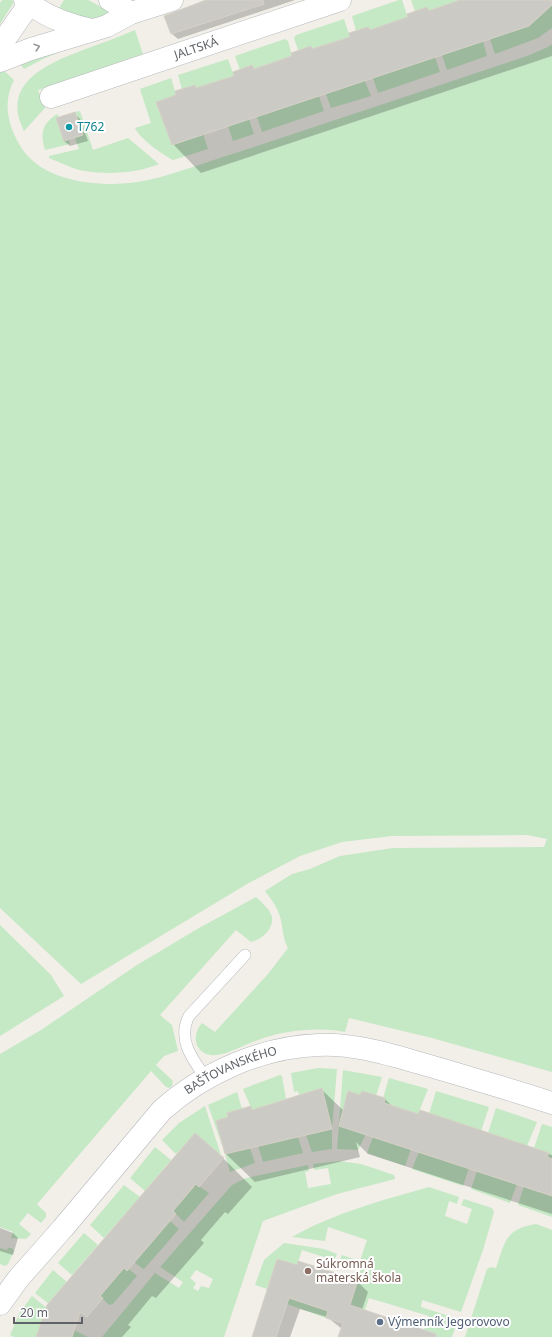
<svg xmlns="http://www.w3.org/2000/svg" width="552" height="1337" font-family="'Noto Sans',sans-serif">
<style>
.green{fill:#c5e8c5;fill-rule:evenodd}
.shadow{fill:#0003}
.building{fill:#cccac5;stroke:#d6d1c6}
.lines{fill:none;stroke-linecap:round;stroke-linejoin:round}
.lane-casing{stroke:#b5b8bc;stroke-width:12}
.street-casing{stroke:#b5b8bc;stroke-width:23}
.secondary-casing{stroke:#b6babf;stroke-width:23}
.lane{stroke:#fff;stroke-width:11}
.street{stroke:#fff;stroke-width:22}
.secondary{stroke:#fff;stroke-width:22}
.oneway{stroke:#979a9d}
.culture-dot{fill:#0f9aa8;stroke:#fff;stroke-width:1.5}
.education-dot{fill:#8d6e63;stroke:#fff;stroke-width:1.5}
.service-dot{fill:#5c6f8a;stroke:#fff;stroke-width:1.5}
.labels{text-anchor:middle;stroke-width:4;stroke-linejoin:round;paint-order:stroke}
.street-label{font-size:12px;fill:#5f6368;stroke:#fff}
.culture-label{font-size:12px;fill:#0d838f;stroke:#fff;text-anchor:start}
.education-label{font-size:12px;fill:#785e54;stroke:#fff;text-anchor:start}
.service-label{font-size:12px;fill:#4e5e75;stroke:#fff;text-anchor:start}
</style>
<rect width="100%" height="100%" fill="#f1efe8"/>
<path class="green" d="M2,0h10l2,2 -14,22v-21z
M64,0h24l28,15 -31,5 -26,-12z
M399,0h3l6,18 -38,12 -2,-3 -12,4 -4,-15z
M411,0h49l-32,11 -1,-4 -12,4z
M520,0l18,18 14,-13v23l-14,10 -43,16 -5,-15z
M344,19l6,18 -38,12 -1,-3 -13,4 -4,-12 2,-3z
M135,30l8,24 -105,36 7,18 -21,23c-24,-48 23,-67 59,-81 17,-6 35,-13 52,-20z
M285,39l3,2 4,15 -38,13 -2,-4 -12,5 -5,-14z
M483,41l4,15 -40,14 -5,-15z
M552,44v1028l-120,-34 -83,-20 -4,14c-28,-5 -60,-2 -87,8 -13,4 -27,13 -41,15 -20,2 -28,-17 -15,-32l13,9 53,-58 20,-26c-5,-9 -5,-18 -7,-28 -3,-12 -9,-20 -16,-29l27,-17 18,-5 30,-13 53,-8 151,-1 3,-8 -20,-4 -135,1 -50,6 -42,14 -53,28 -166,100 -81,-76v-836l3,-2 11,10c-11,21 -7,43 5,64 18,32 59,40 94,40 28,0 56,-9 83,-18 23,-8 46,-15 70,-23 87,-29 174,-58 261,-87l21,-9z
M65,50l-20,8 -21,11 -5,-7z
M435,57l5,15 -62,21 -5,-15z
M228,59l6,17 -38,12 -2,-3 -12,4 -4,-14z
M171,78l5,17 -20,7 16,43 31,-11 5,15 -35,11c-10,-5 -34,-22 -38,-32l16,-5 -11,-34z
M365,81l6,15 -40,12 -5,-14z
M319,96l5,15 -62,21 -5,-15z
M80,111l13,39 35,-12 31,26c-23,10 -62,12 -86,4 -8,-3 -16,-7 -24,-10v-2l30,-7 -4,-11 8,-3 -8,-23z
M57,114l2,3 -3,2 8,22 5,-1 1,4 -25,6c-5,-17 -3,-26 12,-36z
M249,119l5,15 -21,7 -5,-15z
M256,897c5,5 14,12 16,20 2,12 -11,23 -21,25l-15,-12 -76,85 12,10 6,26 -14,5 -8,9 17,16 -1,5 -3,2 -3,-1 -15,-16 -114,133 9,9v4l-5,6 -13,-10 -9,11 12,10 -5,5 -15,-1 2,-6 -13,-5v-173l41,-24 96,-65 62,-37z
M0,925l51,50 13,21 -64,40z
M318,1068l19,1 -5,60v20l-20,3 -6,-17 26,-6 -10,-41 -23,7 -1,-4 -4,1 -3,-19z
M343,1070l39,7 -6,19 -16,-1 -12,-4 -9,34 27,9 -8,16 -21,-1z
M280,1075l2,1 4,23 -34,11 -9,-21z
M389,1078l39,11 -10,25 -34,-11 1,-4 -2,-1z
M436,1091l53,16 -8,24 -52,-17z
M237,1092l5,17 -15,4 1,4 -12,4 9,33 25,-6 5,15 -25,9 -5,-18 -17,-49z
M205,1106l16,49 -26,-21 -19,20 -14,-14 17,-17z
M496,1108l41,14 -10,24 -39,-13z
M542,1124l10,3v32l-5,-2 2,-4 -15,-5z
M298,1137l5,16 -40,9 -5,-16z
M373,1137l38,12 -6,17 -38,-13z
M155,1147l16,13 -26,31 -15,-13z
M419,1152l50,16 -6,18 -51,-17z
M339,1161l22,3 33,11 1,4 -58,15 -74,27 -39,116h-122l53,-64 24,15 4,-6 -23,-15 72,-82 14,-7 62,-13 1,6 -4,1 3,16 23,-4 -3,-16 -14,2 -1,-6zM196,1270l17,9 -4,9 -8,-2 -3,5 -5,-3 3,-5 -6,-5z
M477,1171l40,13 -7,19 -39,-14z
M196,1184l13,9 -25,29 -11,-11z
M124,1185l16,12 -36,41 -14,-13z
M524,1186l28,10v21l-34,-12z
M429,1187l30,10 -2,7 -8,-3 -4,15 22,8 5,-15 -11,-4 3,-6 28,9 2,4 -11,38 -22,62 -39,-12 -1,7 37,12 -6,18h-17l-12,-4 6,-17 -60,-18 -13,39 -10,-20 15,-48 -22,-7 3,-7 18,6 7,-21 -39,-13 -3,14 -33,-4c42,-24 91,-37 137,-50z
M170,1221l9,8 -34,39 -2,1 -9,-7z
M536,1224l16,6v107h-87l22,-68 4,-2 5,1c9,-26 9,-39 40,-44z
M84,1233l14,12 -26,30 -14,-12z
M284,1243l40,6 13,5 -3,6 -32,-10 -5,15 -20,-6 -10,30 -12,-4 9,-25z
M0,1248l7,2 1,-2h4l2,3 -6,13 -3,2 -5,-2z
M124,1268l3,3 2,-2 8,7 -24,28 -4,1 -9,-9z
M53,1270l14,12 -18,20 26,22 -40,-31z
M32,1296l42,34 14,7h-16l2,-7 -32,-11 -6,18h-22l-4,-2 10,-23z
M289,1298l39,13 -2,7 -39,-14z"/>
<path class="shadow" d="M214,0h81l-117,39 -6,-5z
M464,0h88v56l-351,117 -28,-29 4,-48 17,-10 3,3 38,-12 17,-11 3,4 39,-13 17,-10 3,3 37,-12 17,-10 3,3 39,-13 17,-10 3,3z
M75,114l5,5 8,22 -18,5 -6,-5z
M321,1089l23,22 17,-14 2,-5 22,7 8,8 26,9 2,-5 131,44v59l-184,-60 -12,-12 4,15 -105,25 -29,-28 4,-36 20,-11 3,3z
M195,1135l29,24 28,28 -24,27 -3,-2 -24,28 3,3 -48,55 -4,-2 -24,29 3,2 -9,10h-85z
M0,1228l13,5 5,5 -5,17 -13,-4z
M278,1260l79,21 11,11 -6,18 70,27h-93l3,-8 -15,-12 -27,-8 -10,28h-37z"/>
<path class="building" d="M206,0h57l1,4 -93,30 -7,-18z
M460,0h92v5l-23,21 -357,119 -16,-43 20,-7 -1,-4 20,-6 1,3 38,-12 -1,-4 19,-7 2,4 38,-13 -1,-3 20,-7 1,3 38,-12 -1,-4 19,-6 2,3 38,-13 -1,-3 20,-7 1,4z
M75,112l8,23 -19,6 -8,-23z
M322,1088l10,41 -107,25 -9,-33 12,-4 -1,-4 24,-7 1,4z
M348,1091l12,4 2,-4 23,7 -1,5 34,11 2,-4 129,43 -2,4 5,2v37l-213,-70z
M195,1133l29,25 -25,29 -3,-3 -23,27 3,3 -49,57 -3,-3 -24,28 3,2 -16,19 -7,-5 -8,25h-36l11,-32z
M277,1259l20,6 1,-4 60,19 -8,25 86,29v3h-98l5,-14 -17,-5 2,-7 -39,-13 -13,39h-24z"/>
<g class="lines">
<defs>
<path id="lane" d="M206,1078c-14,-19 -29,-39 -17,-62l56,-61"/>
<g id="street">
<path d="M25,0c19,16 43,25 67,30"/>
<path d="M110,0l21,13"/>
<path d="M0,61l31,-12 76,-23 24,-13 41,-13"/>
<path id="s1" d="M51,97l289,-97"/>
<path id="s2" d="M0,1304l18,-25 45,-51 99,-118c42,-37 99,-63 156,-65 38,-2 76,11 112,21 41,12 82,24 122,37"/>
</g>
<path id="secondary" d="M0,46l32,-46"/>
</defs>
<use href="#lane" class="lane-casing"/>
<use href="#street" class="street-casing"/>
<use href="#secondary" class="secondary-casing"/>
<use href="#lane" class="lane"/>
<use href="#street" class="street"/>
<use href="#secondary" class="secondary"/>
</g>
<defs><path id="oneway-chevron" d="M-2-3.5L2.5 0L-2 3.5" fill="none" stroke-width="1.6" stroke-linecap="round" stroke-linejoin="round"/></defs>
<use class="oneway" href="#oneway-chevron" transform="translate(37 47) rotate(-17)"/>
<circle class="culture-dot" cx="69" cy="127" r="4"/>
<circle class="education-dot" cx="308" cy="1271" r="4"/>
<circle class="service-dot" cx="380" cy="1322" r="4"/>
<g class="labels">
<g class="street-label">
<text dy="4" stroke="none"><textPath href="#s1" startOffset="153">JALTSKÁ</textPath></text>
<text dy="4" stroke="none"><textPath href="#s2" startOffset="333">BAŠŤOVANSKÉHO</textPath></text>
</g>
<g class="culture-label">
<text x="77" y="131">T762</text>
</g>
<g class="education-label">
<text x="316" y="1268">Súkromná<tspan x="316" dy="14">materská škola</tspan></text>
</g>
<g class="service-label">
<text x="388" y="1326">Výmenník Jegorovovo</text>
</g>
</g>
<path d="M14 1317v6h68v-6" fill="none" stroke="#5f6368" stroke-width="2"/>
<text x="20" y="1317" font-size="12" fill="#5f6368" stroke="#ffffff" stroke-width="3" paint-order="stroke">20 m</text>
</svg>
